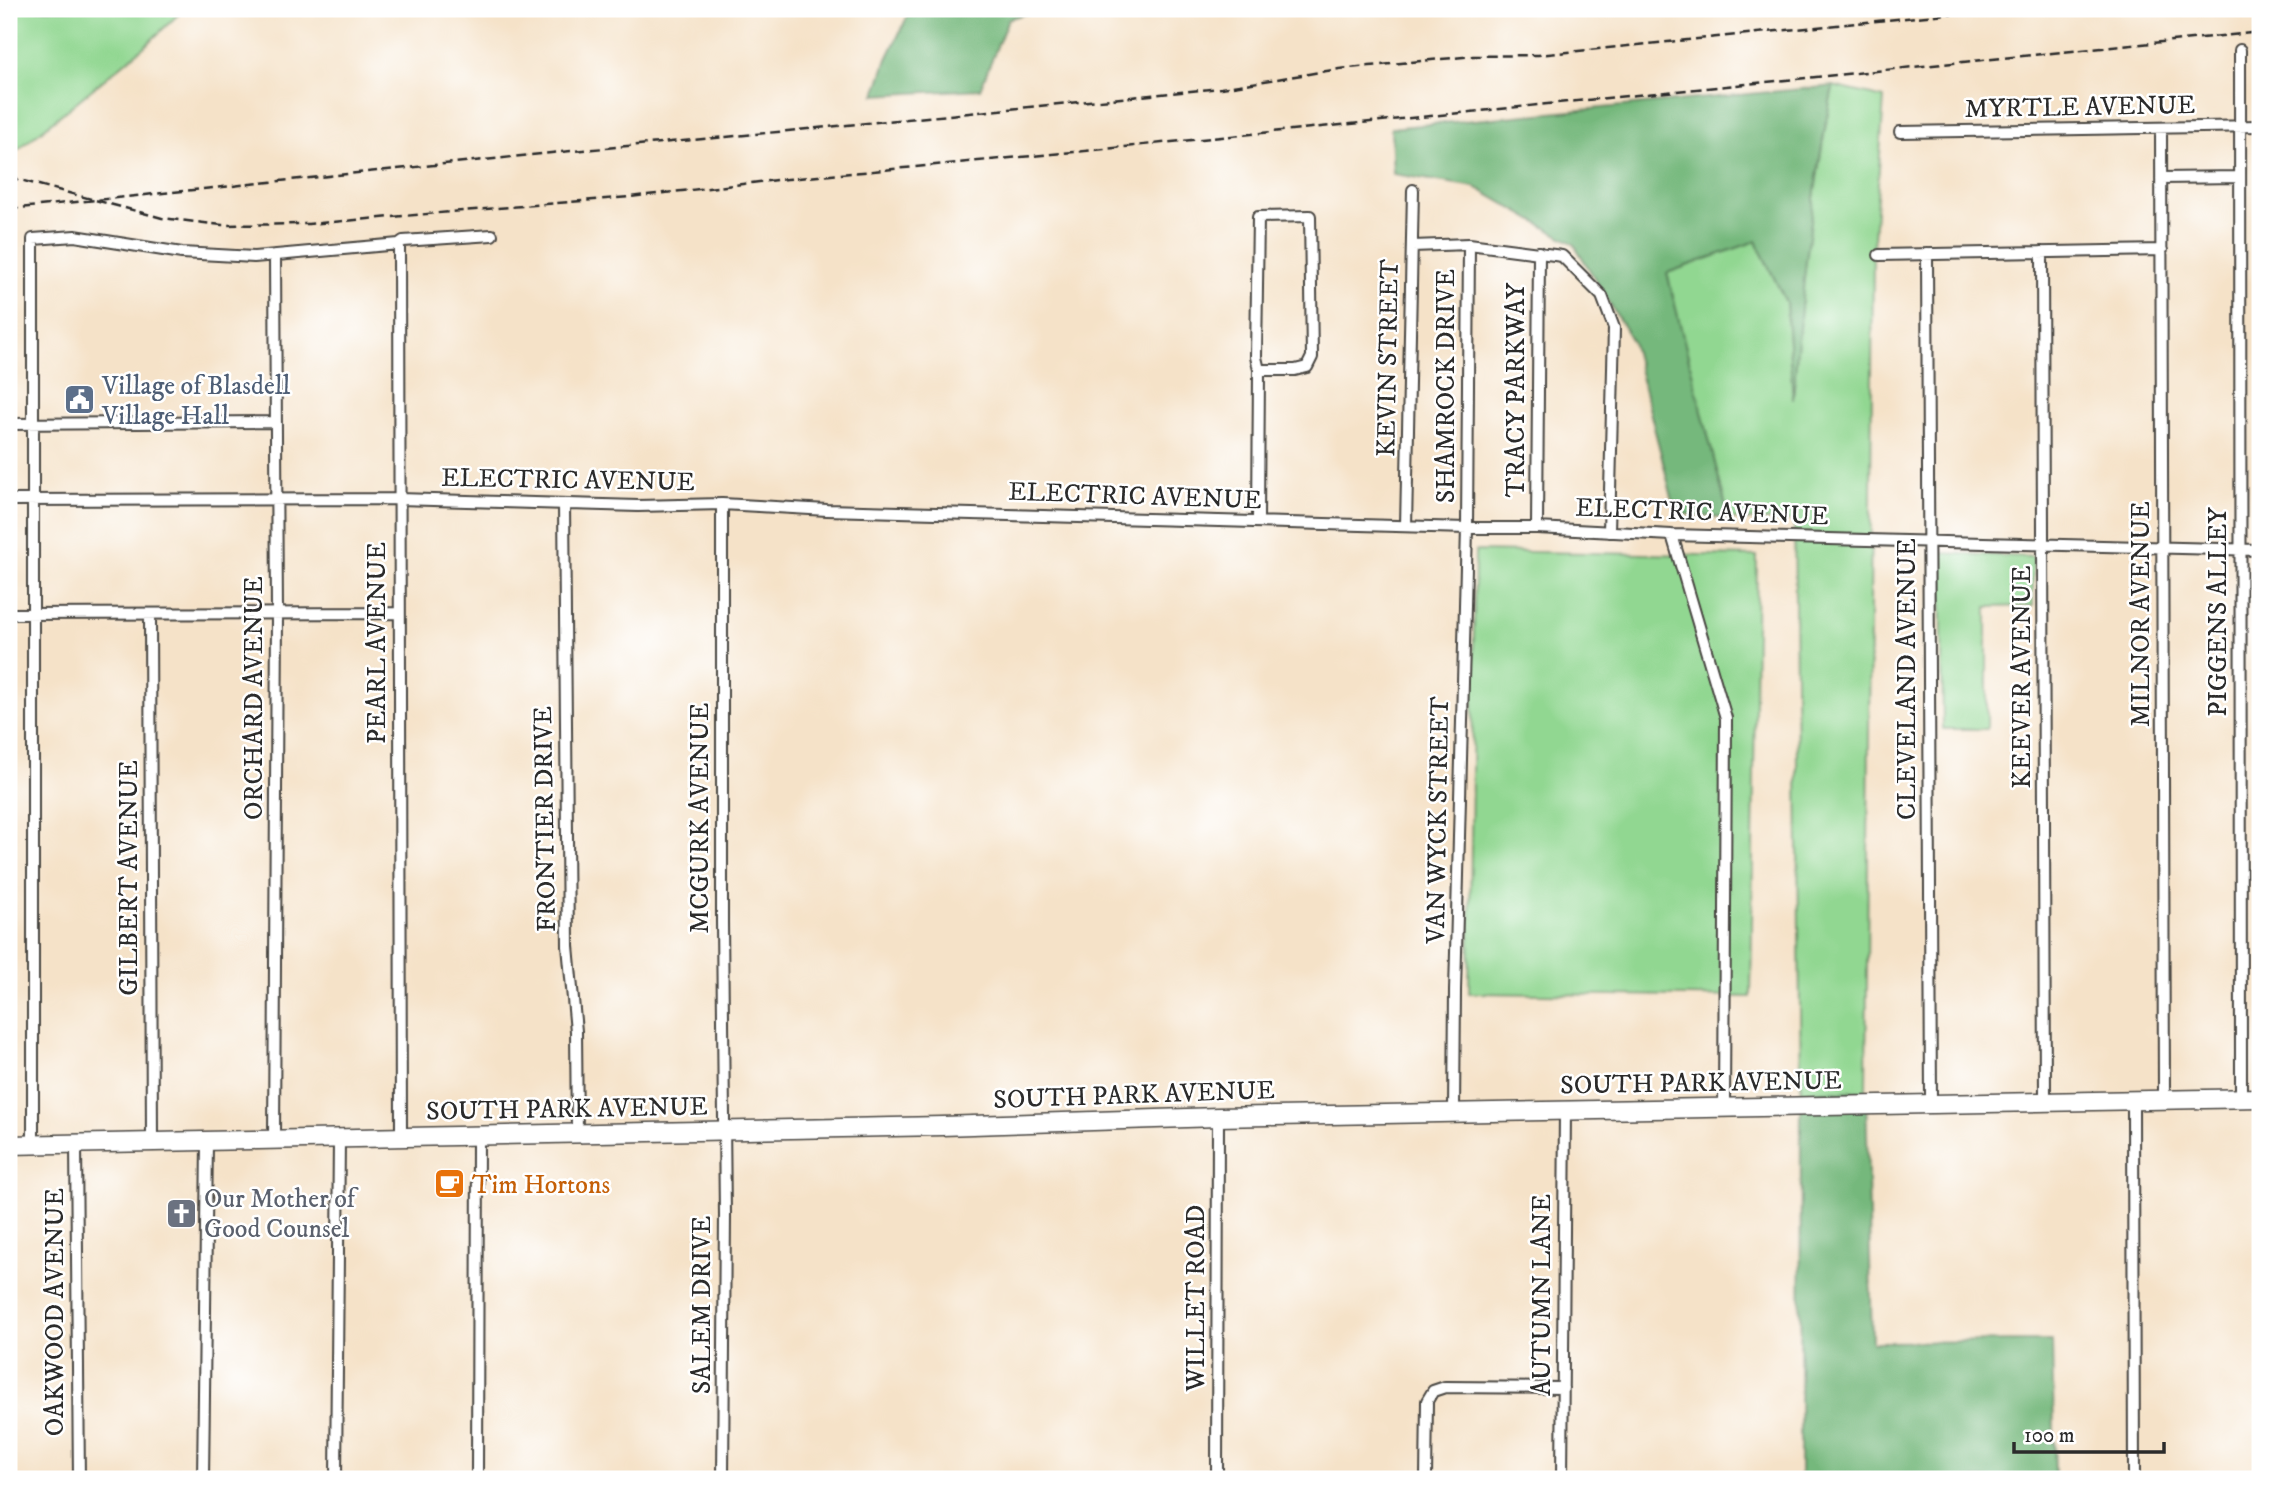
<svg xmlns="http://www.w3.org/2000/svg" width="2269" height="1488" font-family="'IM FELL DW Pica',serif">
<style>
.green{fill:#91d791;stroke:#5e815e;stroke-width:2}
.forest{fill:#74b87b;stroke:#507253;stroke-width:2}
.lines{fill:none;stroke-linecap:round;stroke-linejoin:round}
.street-casing{stroke:#494643;stroke-width:14}
.primary-casing{stroke:#494643;stroke-width:21}
.street{stroke:#fff;stroke-width:10}
.primary{stroke:#fff;stroke-width:18}
.rail{stroke:#2b2b2b;stroke-width:2.5;stroke-dasharray:10 5;stroke-linecap:butt}
.labels{text-anchor:middle;stroke-width:5;stroke-linejoin:round;paint-order:stroke}
.street-label{font-size:26px;fill:#2b2b2b;stroke:#fff}
.service-label{font-size:26px;fill:#4e5e75;stroke:#fff;text-anchor:start}
.food-label{font-size:26px;fill:#c56008;stroke:#fff;text-anchor:start}
.worship-label{font-size:26px;fill:#5b616d;stroke:#fff;text-anchor:start}
</style>
<rect width="100%" height="100%" fill="#fff"/>
<filter id="ink" filterUnits="userSpaceOnUse"><feTurbulence type="fractalNoise" baseFrequency=".0143" numOctaves="2"/><feDisplacementMap in="SourceGraphic" scale="14" xChannelSelector="R" yChannelSelector="G"/><feConvolveMatrix kernelMatrix="1 2 1 2 8 2 1 2 1" color-interpolation-filters="sRGB"/></filter>
<filter id="wash" filterUnits="userSpaceOnUse"><feTurbulence type="fractalNoise" baseFrequency=".00686" numOctaves="4" result="noise"/><feDisplacementMap in="SourceGraphic" scale="28" xChannelSelector="R" yChannelSelector="G"/><feGaussianBlur stdDeviation="1.57" result="paint"/><feColorMatrix in="noise" values="0 0 0 0 0 0 0 0 0 0 0 0 0 0 0 0 0 1.4 0 .05"/><feComposite in="paint" operator="in"/></filter>
<g filter="url(#wash)">
<rect width="100%" height="100%" fill="#f5e2c8"/>
<path class="green" d="M9,9h175l-39,37 -136,111z
M1833,86l51,12 -11,155 -7,838 -65,1 -7,-571 -65,-2 -62,-246 89,-32 30,61 7,91c8,-104 20,-206 40,-307z
M1475,551l282,5 -6,441 -282,-4z
M1941,553l92,4v49l-46,1v122h-44z"/>
<path class="forest" d="M911,9h129l-32,10 -28,70 -105,6 12,-36z
M1833,86c-21,103 -32,208 -40,314l-7,-98 -30,-61 -89,32 62,246 -53,-6 -44,-172 -58,-97 -99,-57 -82,-13 -2,-46z
M1866,1091l6,251 180,-1 3,138h-255l1,-387z"/>
</g>
<g filter="url(#ink)">
<g class="lines">
<defs>
<path id="street" d="M2240,50l1,1048
M2161,128l3,971
M1900,132l360,-6
M2161,178l78,-1
M1310,216l2,141 -5,10 -12,3h-36l-3,-13 2,-140z
M1412,246l57,-2 93,12 40,40 12,32 -5,204
M2042,252l3,850
M1927,254l4,850
M1879,255l283,-5
M9,424l267,-2
M9,500l390,-1 239,7 84,-2 105,6 640,18h70l135,7 588,15
M564,504l4,442 8,85 1,103
M722,504v418l3,293 -2,264
M1258,522l1,-152
M1406,526l7,-336
M1537,528l2,-276
M1672,535l54,183 -2,390
M9,614l390,-1
M150,614l2,528
M2133,1100l1,379
M1454,1112l1,-121 12,-463 2,-284
M401,1137l-2,-893 4,-3 89,-6
M274,1140l3,-526 -2,-358
M76,1144l3,335
M33,1145v-906l42,-3 107,17 72,4 145,-13
M203,1479l4,-337
M336,1479l3,-340
M477,1479l1,-343
M1217,1479l1,-362
M1426,1479l1,-78 6,-10 12,-4 118,1
M1562,1479l3,-369"/>
<path id="primary" d="M9,1145l933,-19 276,-9 1042,-19"/>
</defs>
<use href="#street" class="street-casing"/>
<use href="#primary" class="primary-casing"/>
<use href="#street" class="street"/>
<use href="#primary" class="primary"/>
<path class="rail" d="M9,177l153,41 60,7 86,-1 322,-27 147,-17 297,-28 1186,-120
M9,209l552,-57 165,-15 495,-49 118,-19 134,-13 65,-1 458,-46"/>
</g>
</g>
<defs>
<symbol id="civic-square" viewBox="-11 -11 22 22"><rect x="-9" y="-9" width="18" height="18" rx="4" fill="#5c6f8a" stroke="#fff"/><path d="M-.6-6.5H3V-4.5H.6V-3L4-1V1h2V6H-6V1h2V-1L-.6-3ZM-1.2 2.5V6h2.4V2.5Z" fill="#fff"/></symbol>
<symbol id="cafe-square" viewBox="-11 -11 22 22"><rect x="-9" y="-9" width="18" height="18" rx="4" fill="#e8710a" stroke="#fff"/><path d="M-5.5-4.5H6V0H3Q3 3.5 0 3.5H-2.5Q-5.5 3.5-5.5 0ZM3-3.2v2h1.7v-2ZM-6 4.5H4V6H-6Z" fill="#fff"/></symbol>
<symbol id="church-square" viewBox="-11 -11 22 22"><rect x="-9" y="-9" width="18" height="18" rx="4" fill="#6b7280" stroke="#fff"/><path d="M-1.2-6h2.4v3.5h3.3v2.4h-3.3V6h-2.4V-.1h-3.3v-2.4h3.3Z" fill="#fff"/></symbol>
</defs>
<g fill-rule="evenodd">
<use href="#civic-square" x="62" y="382" width="35" height="35"/>
<use href="#cafe-square" x="432" y="1166" width="35" height="35"/>
<use href="#church-square" x="164" y="1196" width="35" height="35"/>
</g>
<g class="labels">
<g class="street-label">
<text transform="translate(2080 106) rotate(-1)" y="9">MYRTLE AVENUE</text>
<text transform="translate(1387 358) rotate(-89)" y="9">KEVIN STREET</text>
<text transform="translate(1445 386) rotate(-90)" y="9">SHAMROCK DRIVE</text>
<text transform="translate(1515 390) rotate(-90)" y="9">TRACY PARKWAY</text>
<text transform="translate(568 479) rotate(1)" y="9">ELECTRIC AVENUE</text>
<text transform="translate(1135 495) rotate(2)" y="9">ELECTRIC AVENUE</text>
<text transform="translate(1702 511) rotate(2)" y="9">ELECTRIC AVENUE</text>
<text transform="translate(2217 612) rotate(-90)" y="9">PIGGENS ALLEY</text>
<text transform="translate(2140 614) rotate(-90)" y="9">MILNOR AVENUE</text>
<text transform="translate(376 643) rotate(-90)" y="9">PEARL AVENUE</text>
<text transform="translate(2021 677) rotate(-90)" y="9">KEEVER AVENUE</text>
<text transform="translate(1906 679) rotate(-90)" y="9">CLEVELAND AVENUE</text>
<text transform="translate(253 698) rotate(-90)" y="9">ORCHARD AVENUE</text>
<text transform="translate(699 818) rotate(-90)" y="9">MCGURK AVENUE</text>
<text transform="translate(544 819) rotate(-91)" y="9">FRONTIER DRIVE</text>
<text transform="translate(1437 820) rotate(-89)" y="9">VAN WYCK STREET</text>
<text transform="translate(128 878) rotate(-90)" y="9">GILBERT AVENUE</text>
<text transform="translate(1701 1082) rotate(-1)" y="9">SOUTH PARK AVENUE</text>
<text transform="translate(1134 1094) rotate(-2)" y="9">SOUTH PARK AVENUE</text>
<text transform="translate(567 1108) rotate(-1)" y="9">SOUTH PARK AVENUE</text>
<text transform="translate(1541 1295) rotate(-90)" y="9">AUTUMN LANE</text>
<text transform="translate(1195 1298) rotate(-90)" y="9">WILLET ROAD</text>
<text transform="translate(701 1305) rotate(-90)" y="9">SALEM DRIVE</text>
<text transform="translate(54 1312) rotate(-90)" y="9">OAKWOOD AVENUE</text>
</g>
<g class="service-label">
<text x="102" y="394">Village of Blasdell<tspan x="102" dy="30">Village Hall</tspan></text>
</g>
<g class="food-label">
<text x="472" y="1193">Tim Hortons</text>
</g>
<g class="worship-label">
<text x="204" y="1207">Our Mother of<tspan x="204" dy="30">Good Counsel</tspan></text>
</g>
</g>
<rect width="2269" height="1488" fill="none" stroke="#fff" stroke-width="35"/>
<path d="M2014 1442v10h150v-10" fill="none" stroke="#2b2b2b" stroke-width="3.5"/>
<text x="2024" y="1442" font-size="21" fill="#2b2b2b" stroke="#ffffff" stroke-width="5" paint-order="stroke">100 m</text>
</svg>
